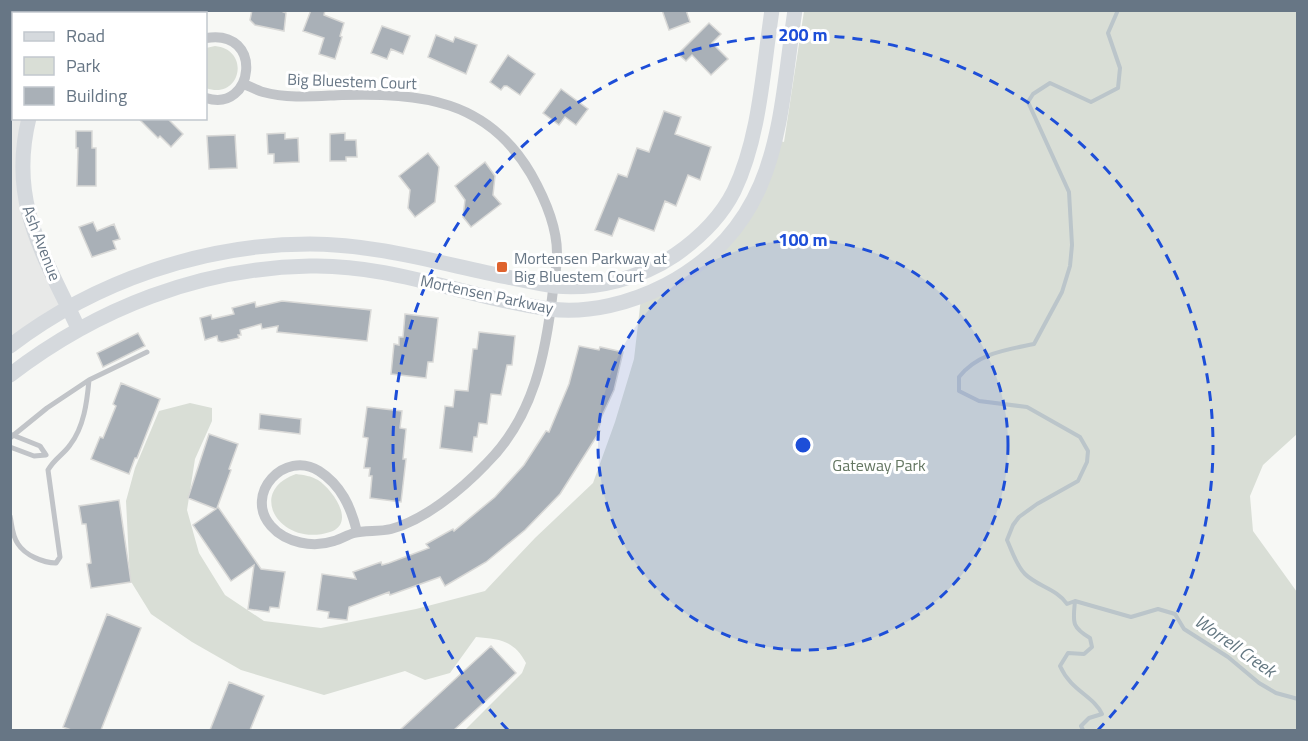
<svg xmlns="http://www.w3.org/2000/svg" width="1308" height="741" font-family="'Titillium Web',sans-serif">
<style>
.built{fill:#e8e9e8}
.green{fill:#d9ded6}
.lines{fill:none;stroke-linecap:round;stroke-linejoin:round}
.stream{stroke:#bbc5ca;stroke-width:4}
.building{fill:#a9b0b7;stroke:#d9d9d7;stroke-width:1.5}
.lane{stroke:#c1c4c8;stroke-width:5}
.street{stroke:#c1c4c8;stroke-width:10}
.secondary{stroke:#d5d9dd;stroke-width:15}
.ring{fill:none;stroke:#1d4ed8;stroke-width:3;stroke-dasharray:10 8}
.poi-dot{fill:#df632e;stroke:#fff;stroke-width:2}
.labels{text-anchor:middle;stroke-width:6;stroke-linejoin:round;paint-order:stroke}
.street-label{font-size:16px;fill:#677685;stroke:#fff}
.poi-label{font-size:16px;fill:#677685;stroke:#fff;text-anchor:start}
.park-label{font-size:16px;fill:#657762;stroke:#fff}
.water-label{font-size:18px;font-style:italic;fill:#637781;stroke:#fff}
.centre{fill:#1d4ed8;stroke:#fff;stroke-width:3}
.ring-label{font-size:18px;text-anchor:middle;font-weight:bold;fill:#1d4ed8;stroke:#fff;stroke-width:6;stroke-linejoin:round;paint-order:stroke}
</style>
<rect width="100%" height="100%" fill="#f7f8f5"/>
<path class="built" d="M11,11h57l-1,2 -53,1v104l15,1 -7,64 46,124 -57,38z"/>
<path class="green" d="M804,11h493v423l-34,31 -13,31 3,35 44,61v138h-832l57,-57 4,-10c-12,-23 -27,-24 -50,-26l-26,36 -25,7 -20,-9 -81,24 -83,-25 -49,-28 -41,-28 -21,-34 -4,-79 9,-33 24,-57 31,-8 22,5v13l-17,38 -8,51 12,43 26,42 39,26 57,7 95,-19 69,-18 50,-53 58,-55 22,-61 19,-63 7,-61 88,-62 47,-96 8,2z
M215,46c37,4 25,55 -9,42v-40z
M296,474c8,1 15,2 22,6 14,9 39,43 12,52 -49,16 -85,-40 -34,-58z"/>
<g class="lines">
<path class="stream" d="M1118,10l-10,23 12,35 -2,20 -27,14 -41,-19 -17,11 -5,8 41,90 3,53 -2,21 -8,26 -28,52c-28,6 -56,9 -75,33v14l20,10 48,6 53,30 8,14 -1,11 -9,19 -41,23 -18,13 -6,8 -6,15c5,11 9,25 18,34 12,12 32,15 42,30l8,-3 56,16 27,-8 17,5 9,15 44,28 31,26 17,10 22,6
M1075,601c-2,21 -4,26 15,37l2,9 -8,7 -16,-1 -8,13c11,25 34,30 42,48l-13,4 -8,8 2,4"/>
</g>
<path class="building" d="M252,10h27l7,3 -2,18 -29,-6 -5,-5z
M311,10h14l-1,5 20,8 -4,13 2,1 -7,22 -16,-5 5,-16 -21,-7z
M662,10h24l4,12 -21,8z
M709,23l12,11 -9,9 16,16 -17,16 -19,-20 -6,6 -8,-7z
M382,26l28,10 -7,18 -12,-5 -4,10 -16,-6z
M436,35l17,7 2,-5 22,8 -11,29 -38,-17z
M508,55l27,19 -15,21 -13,-9h-3l-3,4 -11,-8z
M561,89l27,20 -12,16 -11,-8 -6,8 -16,-12z
M664,111l17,6 -6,17 36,13 -11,33 -12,-5 -12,31 -11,-5 -11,30 -35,-13 -7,18 -17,-6 23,-56 9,3 10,-29 12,4z
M138,118h29l16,16 -12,13 -11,-11 -2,2z
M76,131h16v17h4v38h-19l1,-38h-2z
M285,133v6l13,-1 1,24 -25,1v-9h-6l-1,-20z
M345,133v7h11l1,17h-11v4h-16v-27z
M235,135l2,33 -28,1 -2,-33z
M428,153l11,14 -4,35 -20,15 -7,-9 2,-18 -11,-14z
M485,162l10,14 -2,19 8,9 -30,23 -8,-10 2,-17 -10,-14z
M93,222l4,9 17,-7 6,15 -7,2 3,8 -24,8 -13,-30z
M282,301l89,9 -4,31 -90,-9 1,-6 -16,3 -1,-5 -21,6 1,5h-3l1,3 -17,4 -4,-1 -1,-5 -12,4 -5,-22 11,-3 1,4 22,-5 -2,-6 23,-6 1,5z
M405,314l33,4 -5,44h-5l-2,16 -35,-4 3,-30 5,1v-8h4z
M479,332l36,4 -3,29h-5l-6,30 -10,-1 -4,30 -8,-1 -2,14h-3l-2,15 -32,-4 5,-42 8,1 2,-17 13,1 5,-42h4z
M138,333l7,13 -42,21 -6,-14z
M579,346l20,4 1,-3 23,5 -9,38 -14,30 1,1 -3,9 2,1 -40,63 -35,36 -39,32 -41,24 -5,-9 -50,18 -1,-3 -40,15 -2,13 -19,-2 1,-6 -12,-2 5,-36 34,5 -3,-7 28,-10 1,3 7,-2 40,-15 -3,-4 27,-15 1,2 41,-34 29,-32 22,-34 3,1 20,-48z
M121,383l39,16 -23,59h-2l-6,16 -38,-15 9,-22 3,1 13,-32 -3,-2z
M367,407l35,4 -2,17 6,1 -3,30h3l-5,43 -31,-4 2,-22h-3l1,-8h-6l4,-30 -5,-1z
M260,414l41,5 -1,15 -41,-5z
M209,434l29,10 -9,25 2,1 -14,38 1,-1 43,62 24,3 -6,36 -9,-1 -1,5 -21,-3 6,-44 -23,16 -38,-56 23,-16 -28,-11z
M119,500l12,82 -40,6 -4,-24 4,-1 -5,-39h-4l-3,-18z
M107,614l34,14 -40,102h-30l-8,-3z
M491,646l25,27 -62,57h-54z
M229,682l35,14 -14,34h-40z"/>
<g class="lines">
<path class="lane" d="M10,434l30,12 6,9 -12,1 -24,-9
M10,438l37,-30 42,-28
M10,516c2,9 2,20 8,28 7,11 25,19 38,19l4,-6 -12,-87c7,-12 15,-15 22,-25 14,-18 17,-43 19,-65l58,-28"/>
<path class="street" d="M206,38c59,-10 48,76 0,60
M243,84c7,2 13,6 20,8 25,7 54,4 79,3 79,-2 145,4 189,79 13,23 26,51 26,79 0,12 -2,25 -4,37 -7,63 -19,127 -67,174 -24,25 -61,56 -95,65 -12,3 -26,1 -37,4 -7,2 -13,6 -20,8 -21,7 -48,2 -63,-15 -28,-32 14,-77 48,-55 22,14 32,36 38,61"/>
<path class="secondary" d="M67,14l1,-4
M29,118c-21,84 15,137 49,210
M10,346c85,-65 194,-102 300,-102 67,0 132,20 197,33 16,3 32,7 48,9 41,4 86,-8 120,-31 23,-16 46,-38 59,-64 26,-54 29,-122 38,-181
M10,375c87,-67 190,-107 300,-109 82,-2 159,32 239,43 40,5 82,-6 117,-24 115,-62 112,-160 129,-275"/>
</g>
<circle cx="803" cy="445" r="205" fill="#1d4ed8" fill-opacity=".12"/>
<g class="ring">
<circle cx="803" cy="445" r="205"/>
<path d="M508 730A410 410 0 1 1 1098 730"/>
</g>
<rect class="poi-dot" x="496" y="261" width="12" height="12" rx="3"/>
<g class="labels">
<g class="street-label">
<text transform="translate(352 81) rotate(2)" y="6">Big Bluestem Court</text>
<text transform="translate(42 243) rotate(69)" y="6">Ash Avenue</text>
<text transform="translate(487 294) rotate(12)" y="6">Mortensen Parkway</text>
</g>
<g class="poi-label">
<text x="514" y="264">Mortensen Parkway at<tspan x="514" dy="18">Big Bluestem Court</tspan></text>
</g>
<g class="park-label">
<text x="879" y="471">Gateway Park</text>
</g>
<g class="water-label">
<text transform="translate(1235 646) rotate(35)" y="6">Worrell Creek</text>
</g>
</g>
<circle cx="803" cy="445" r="9" class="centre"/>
<g class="ring-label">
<text x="803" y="41">200 m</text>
<text x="803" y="246">100 m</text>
</g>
<rect width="1308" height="741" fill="none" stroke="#677685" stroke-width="24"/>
<rect x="12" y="12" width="195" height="108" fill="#ffffff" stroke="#c2c8ce" stroke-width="1.5"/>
<rect x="24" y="32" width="30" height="9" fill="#d5d9dd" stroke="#c2c8ce" stroke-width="1.5"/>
<text x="66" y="42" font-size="18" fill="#677685">Road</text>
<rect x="24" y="57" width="30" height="18" fill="#d9ded6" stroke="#c2c8ce" stroke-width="1.5"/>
<text x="66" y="72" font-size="18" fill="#677685">Park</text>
<rect x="24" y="87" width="30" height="18" fill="#a9b0b7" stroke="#c2c8ce" stroke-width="1.5"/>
<text x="66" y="102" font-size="18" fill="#677685">Building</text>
</svg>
